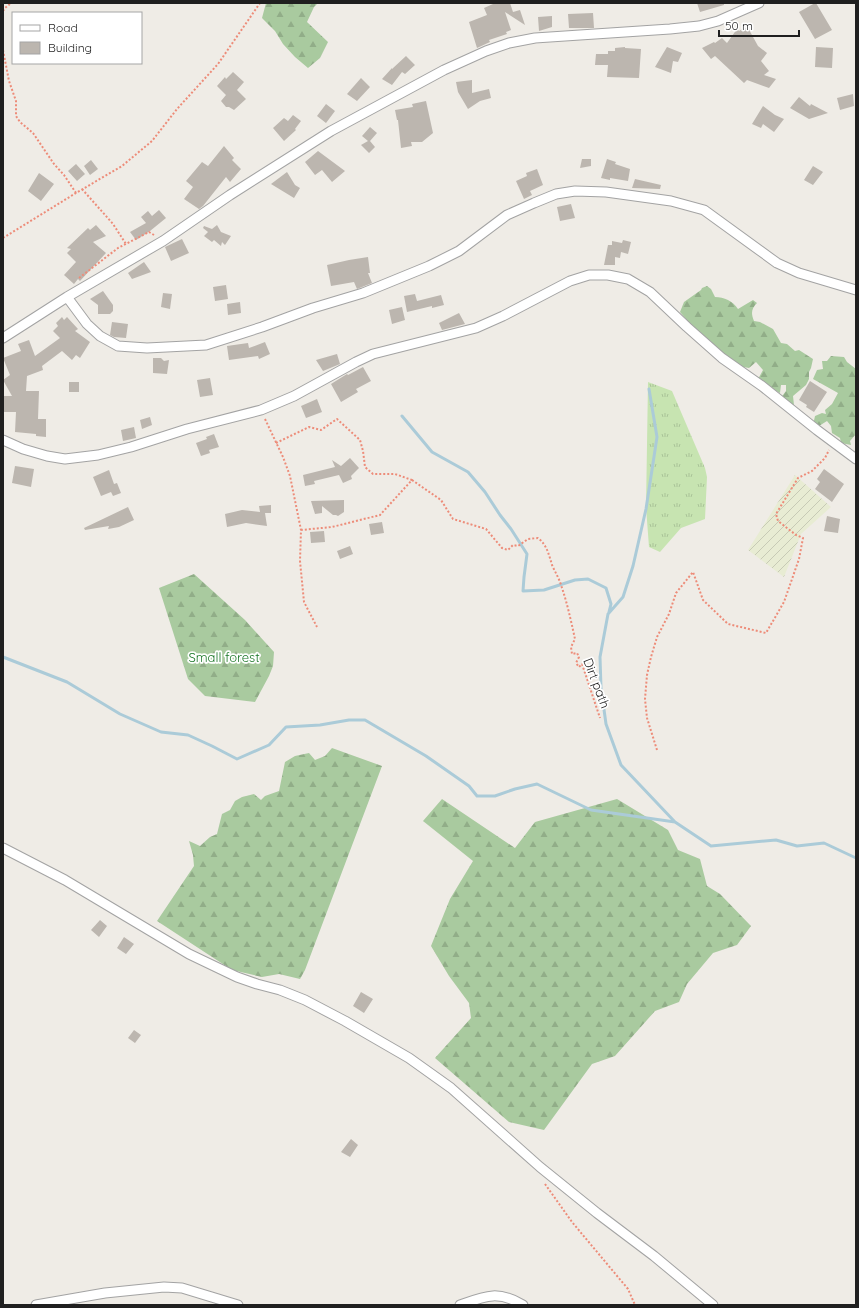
<svg xmlns="http://www.w3.org/2000/svg" width="859" height="1308" font-family="Quicksand,sans-serif">
<style>
.farmland{fill:url(#farmland-furrows)}
.grass{fill:url(#grass-tufts)}
.forest{fill:url(#forest-firs)}
.lines{fill:none;stroke-linecap:round;stroke-linejoin:round}
.stream{stroke:#abcbd8;stroke-width:3}
.building{fill:#bcb6af}
.minor-casing{stroke:#a3a3a3;stroke-width:11}
.path{stroke:#ed8c79;stroke-width:2;stroke-dasharray:2 2;stroke-linecap:butt}
.minor{stroke:#fff;stroke-width:9}
.labels{text-anchor:middle;stroke-width:3.5;stroke-linejoin:round;paint-order:stroke}
.park-label{font-size:13px;fill:#167423;stroke:#fff}
.street-label{font-size:13px;fill:#1f1f1f;stroke:#fff}
</style>
<defs>
<pattern id="farmland-furrows" width="10" height="10" patternUnits="userSpaceOnUse"><rect width="10" height="10" fill="#e8ecd3"/><path d="M-1 1l2-2M0 10L10 0M9 11l2-2" fill="none" stroke="#c7cab5"/></pattern>
<pattern id="grass-tufts" width="24" height="20" patternUnits="userSpaceOnUse"><rect width="24" height="20" fill="#c7e4b1"/><path d="M3 7l-1-3M5 7V3M7 7l1-3M15 17l-1-3M17 17v-4M19 17l1-3" fill="none" stroke="#aac398"/></pattern>
<pattern id="forest-firs" width="22" height="20" patternUnits="userSpaceOnUse"><rect width="22" height="20" fill="#a9ca9f"/><path d="M5 1l3.5 6h-7zM16 11l3.5 6h-7z" fill="#91ad88"/></pattern>
</defs>
<rect width="100%" height="100%" fill="#efece6"/>
<path class="farmland" d="M795,475l36,32 -30,27 -17,43 -36,-27z"/>
<path class="grass" d="M648,382l24,9 33,77 2,9 -2,42 -24,9 -21,24 -11,-5 -3,-40z"/>
<path class="forest" d="M266,3h52l-4,4 -7,15 21,20 -8,16 -12,10 -13,-11 -12,-13 -8,-13 -13,-13z
M707,286l4,3 4,8c9,0 18,4 23,12l15,-9 4,3c-6,6 -6,11 -3,18l6,1 13,7 8,14 6,1 8,7 4,-1 14,9 -2,9 -2,4v7l-3,6 -13,11 1,9 -7,-1 -7,-5 6,-8v-6h-5l-1,8 -23,-12 6,-11 -7,-8 -7,6 -11,-2 -50,-41 -1,-5 -7,-8 4,-10 17,-12 1,-2z
M831,356l13,1 3,5 9,7v65l-6,7 1,4 -10,-2 -1,-5 -8,-5 -1,-7 -4,-5 -8,5 -6,-1 2,-9 7,-3 4,1 -1,-4 7,-6 6,-11 -25,-14 4,-9 6,-1 -1,-8h5z
M194,574l51,46 29,32 -1,14 -4,10 -14,26 -50,-6 -17,-17 -29,-91z
M332,748l50,18 -77,204 -5,9 -21,-5 -17,3 -30,-7 -75,-49 37,-55 -1,-11 -4,-14 11,5 10,-9 7,-3 5,-20 8,-4 5,-9 7,-4 12,-3 7,6 4,-4 14,-5 6,-29 10,-6 14,-3 6,7 10,-4z
M442,799l73,49 20,-26 82,-23 51,31 10,20 22,9 7,27 13,8 31,32 -14,19 -24,8 -26,31 -8,18 -24,9 -40,45 -23,8 -48,66 -35,-8 -74,-64 36,-40 -2,-15 -20,-27 -18,-30 19,-47 23,-38 -50,-40z"/>
<g class="lines">
<path class="stream" d="M649,389l8,48 -11,72 -13,57 -10,31 -15,17 -8,43 1,31 5,36 15,41 54,57 36,24 65,-6 21,6 27,-3 32,15
M402,416l30,36 36,20 17,20 15,23 11,14 16,25 -3,23 -1,14 21,-1 31,-10 13,-1 18,9 5,16 -2,8
M3,657l64,25 53,32 41,18 27,3 24,11 25,13 32,-14 17,-18 34,-2 29,-5h16l61,36 43,30 8,10h18l20,-7 22,-5 54,26 84,12"/>
</g>
<path class="building" d="M491,3h19l3,9 7,-2 5,15 -20,-13 6,18 -5,2 1,2 -18,6 1,2 -13,6 -8,-26 18,-7 -3,-7 9,-4z
M697,3h27v2l-24,7z
M815,3h1l16,27 -17,9 -16,-27z
M593,13l1,15h-25l-1,-14z
M552,16v11l-13,4 -1,-14z
M747,26l11,20 9,7 -6,8 8,10 -5,4 12,4 -7,9 -22,-8 -3,3 -29,-27 -4,3 -9,-11 12,-6 1,1 7,-5 5,5 10,-14 2,2z
M625,47v1l16,1 -2,29 -32,-1 1,-12h-13l1,-11h12v-3h7v-3z
M667,47l15,6 -4,9 -5,-1 -2,12 -16,-6z
M816,47l17,1 -1,20 -17,-1z
M406,56l9,9 -10,9 -3,-2 -10,13 -10,-6 10,-11v1z
M233,72l11,10 -7,8 9,9 -12,11 -5,-3h-3l-5,-6 5,-6 -9,-9 8,-9 1,2z
M361,78l9,9 -13,14 -10,-7z
M472,80v13l17,-4 2,9 -11,3 -12,8 -10,-17 -2,-10z
M853,94l1,12 -14,4 -3,-12z
M799,97l11,9 1,-2 17,9 -19,6 -19,-11z
M426,101l7,32 -11,9h-11l1,4 -11,2 -3,-28h-1l-2,-10 18,-3 -1,-3z
M326,104l9,7 -9,12 -9,-7z
M763,106l12,9 9,4 -10,13 -11,-8 -2,4 -9,-4z
M293,115l8,6 -6,8 1,1 -12,11 -11,-13 11,-10 4,3z
M370,127l7,6 -7,8 5,6 -6,6 -8,-8 7,-4 -6,-5z
M224,146l10,12 -2,2 9,9 -11,13 -4,-5 -23,29 -4,3 -15,-10 9,-12 -7,-6 16,-19 6,4z
M318,151l27,20 -13,11 -10,-12 -7,5 -10,-13z
M582,159h9v7l-11,2z
M607,159l9,3 -1,2 15,5 -2,12 -18,-3v2l-9,-2z
M91,160l7,9 -8,6 -6,-9z
M76,164l9,10 -8,7 -9,-10z
M813,166l10,6 -10,13 -9,-5z
M537,169l6,16 -13,6 2,4 -8,4 -8,-18 11,-5 -1,-3z
M287,172l8,13 5,3 -6,10 -23,-14z
M39,173l15,11 -13,17 -13,-10z
M635,179l26,6 -1,4 -28,-1z
M571,204l4,14 -15,3 -3,-14z
M159,210l7,8 -16,13 -14,9 -6,-8 16,-9 -5,-6 7,-6 4,5z
M96,225l10,11 -13,6 13,11 -26,28 -2,-2 -4,5 -10,-9 12,-13 -9,-9 4,-4 -4,-1 21,-20 2,2z
M217,225l4,7 10,4 -6,9 -3,-3 -1,4 -7,-6 -2,2 -8,-6 4,-4 -5,-4 1,-2 8,3z
M182,239l7,14 -18,8 -6,-14z
M623,240l8,2 -3,12 -7,-2 -1,6 -5,-1v8h-11l4,-20h4v-4l10,2z
M368,257l2,16h-2l4,10 -15,6 -3,-7 -23,4 -4,-21 22,-5z
M144,262l7,10 -19,7 -4,-6z
M226,285l2,14 -13,2 -2,-14z
M103,291l10,14v6l-3,3h-12v-9l-8,-6z
M163,293l9,1 -2,15 -9,-2z
M415,294l2,7 24,-6 3,10 -12,3v-2l-25,6 -3,-16z
M240,302l1,11 -13,2 -1,-11z
M402,307l3,13 -13,4 -3,-14z
M459,313l6,11 -23,6 -3,-7z
M62,317l2,3 3,-3 11,12 -3,2 15,11 -10,16 -4,-3 -4,5 -10,-9 -20,15 1,4 -16,6 -1,15h13l-1,28h8v18l-10,-1v-2l-21,-2 1,-20h-13v-16h9l-9,-16 7,-5 -7,-17 18,-7 -3,-7 11,-4 6,16 25,-18 -7,-7 5,-5 -2,-3z
M112,322l16,2 -2,14 -12,-1 -4,-2z
M265,342l5,12 -11,5 -1,-3 -29,4 -2,-14 21,-3 1,5z
M337,354l3,10 -17,7 -7,-11z
M153,358h8l3,3 5,-1 -2,14 -14,-1z
M363,367l8,14 -15,8 2,3 -17,10 -10,-18 16,-10 1,1z
M210,378l3,17 -13,2 -3,-17z
M810,381l17,11 -13,20 -8,-5 1,-2 -8,-5z
M69,382h10v10h-10z
M317,399l5,13 -16,6 -5,-12z
M150,417l2,8 -10,4 -2,-9z
M134,427l2,11 -13,3 -2,-11z
M214,434l5,13 -10,3 1,3 -9,3 -5,-13 11,-4 -1,-2z
M350,458l9,10 -8,8 1,3 -9,4 -4,-8 -25,6 1,3 -10,2 -2,-11 32,-8 -3,-7 9,6z
M15,466l19,3 -3,18 -19,-4z
M824,469l20,15 -12,18 -17,-13 5,-7 -3,-3z
M109,470l5,14 3,-1 4,10 -8,3 -2,-4 -10,4 -8,-19z
M344,500v12l-6,4 -2,-1h-3l-11,-9v7l-7,1 -4,-13z
M271,505v8h-6l2,13 -21,-3 -19,4 -2,-13 17,-4 18,2 -1,-6z
M128,507l6,13 -15,7 -11,2 1,-3 -24,4 -1,-2z
M827,516l13,3 -2,14 -14,-2z
M382,522l2,11 -13,2 -2,-11z
M324,531l1,11 -14,1 -1,-11z
M350,546l3,8 -13,5 -3,-8z
M100,920l7,6 -8,11 -8,-7z
M124,937l10,7 -8,10 -9,-6z
M361,992l12,7 -9,14 -11,-7z
M134,1030l7,5 -6,8 -7,-5z
M351,1139l7,6 -8,12 -9,-5z"/>
<g class="lines">
<defs>
<path id="minor" d="M67,297l20,27 13,12 18,10 29,2 59,-3 56,-18 51,-19 50,-15 66,-27 30,-15 48,-36 27,-12 22,-9 19,-3 31,1 65,9 33,9 73,53 22,10 57,17
M3,338l64,-41 96,-56 67,-46 101,-64 113,-61 42,-19 23,-8 26,-5 135,-9 29,-3 19,-5 41,-18
M3,440l20,9 24,7 18,3 33,-4 33,-8 56,-18 74,-19 33,-14 62,-34 17,-8 103,-26 27,-12 67,-35 19,-6h19l20,4 22,13 37,35 35,31 40,28 55,44 39,29
M3,848l62,32 124,74 48,23 20,7 23,6 25,10 40,21 64,37 42,30 89,79 57,46 57,43 59,49
M36,1305l69,-12 59,-6 18,1 56,17
M460,1305c25,-9 38,-15 63,0"/>
</defs>
<use href="#minor" class="minor-casing"/>
<path class="path" d="M3,11l2,-3 6,-5
M3,50l6,31 7,20v15l4,6 13,11 21,31 10,11 12,18
M82,189l31,35 13,20
M3,238l73,-45 46,-27 30,-25 25,-32 41,-45 42,-61
M79,278l39,-30 31,-16 5,3
M265,419l18,38 7,19 11,54 -1,31 4,41 13,25
M276,443l33,-16 12,3 16,-11 23,21 3,11 2,16 8,7h22l17,6 -32,35 -48,12 -31,3
M412,480l29,20 12,19 33,10 16,19 6,2 5,-5 5,1 10,-7 10,-1c9,7 11,17 14,27 3,7 7,13 9,20 6,17 10,36 14,54l-4,8 1,7 5,-1 2,4 -3,6 3,4 3,-3 18,54
M657,750l-10,-32 -2,-19 2,-24 4,-18 6,-20 12,-23 7,-21 17,-21 10,28 25,24 38,9 18,-31 15,-43 4,-21 -7,-3 -18,-14 -2,-7 22,-36 14,-7 13,-13 4,-8
M545,1184l27,38 56,67 7,16"/>
<use href="#minor" class="minor"/>
</g>
<g class="labels">
<g class="park-label">
<text x="224" y="662">Small forest</text>
</g>
<g class="street-label">
<text transform="translate(597 683) rotate(69)" y="5">Dirt path</text>
</g>
</g>
<rect width="859" height="1308" fill="none" stroke="#1f1f1f" stroke-width="8"/>
<rect x="12" y="12" width="130" height="52" fill="#ffffff" stroke="#a5a5a5"/>
<rect x="20" y="25" width="20" height="6" fill="#ffffff" stroke="#a5a5a5"/>
<text x="48" y="32" font-size="12" fill="#1f1f1f">Road</text>
<rect x="20" y="42" width="20" height="12" fill="#bcb6af" stroke="#a5a5a5"/>
<text x="48" y="52" font-size="12" fill="#1f1f1f">Building</text>
<path d="M719 30v6h80v-6" fill="none" stroke="#1f1f1f" stroke-width="2"/>
<text x="725" y="30" font-size="12" fill="#1f1f1f" stroke="#ffffff" stroke-width="3" paint-order="stroke">50 m</text>
</svg>
